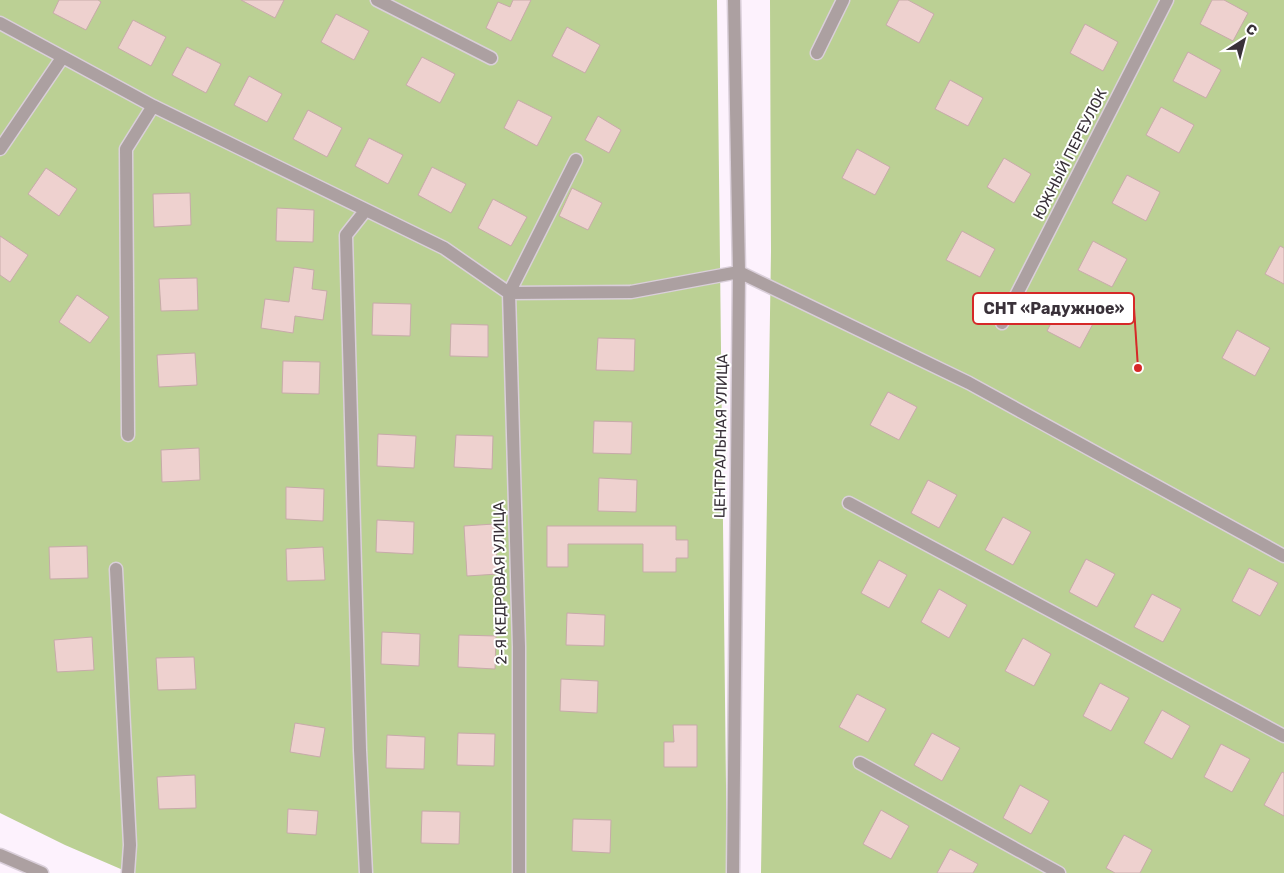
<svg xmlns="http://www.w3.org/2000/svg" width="1284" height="873" font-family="Rubik,sans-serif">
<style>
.green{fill:#bbd094}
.building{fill:#eed1cf;stroke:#c7aba9}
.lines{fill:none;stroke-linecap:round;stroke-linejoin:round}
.minor-casing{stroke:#dacfda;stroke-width:15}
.tertiary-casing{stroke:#dacfda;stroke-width:15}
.minor{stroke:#aca0a1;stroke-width:12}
.tertiary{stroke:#aca0a1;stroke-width:12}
.labels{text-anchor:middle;stroke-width:4;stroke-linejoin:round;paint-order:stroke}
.street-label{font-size:15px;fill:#393139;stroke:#fff}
.leader{fill:none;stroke:#d62828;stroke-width:2}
.callout-dot{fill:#d62828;stroke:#fff;stroke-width:2}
.callout{fill:#fff;stroke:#d62828;stroke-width:2}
.callout-label{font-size:16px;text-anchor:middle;font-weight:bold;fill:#393139}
</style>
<rect width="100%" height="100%" fill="#fdf2fd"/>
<path class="green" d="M0,0h717l10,873h-597l-65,-28 -65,-32z
M770,0h514v873h-523l10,-621z"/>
<path class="building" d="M59,0h39l3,2 -15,28 -33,-17z
M241,0h43l-9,18z
M513,0h18l-20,41 -25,-13 12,-26 12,5z
M899,0h9l26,14 -15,29 -33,-18z
M1212,0h12l24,13 -15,28 -33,-17z
M336,14l33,17 -15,29 -33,-18z
M133,20l33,17 -15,29 -33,-18z
M1085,24l33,18 -15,29 -33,-18z
M567,27l33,18 -15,28 -33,-17z
M187,47l34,17 -15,29 -34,-18z
M1188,52l33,18 -15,28 -33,-17z
M422,57l33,17 -15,29 -34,-18z
M249,76l33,18 -15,28 -33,-17z
M950,80l33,18 -15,28 -33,-17z
M518,100l34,17 -15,29 -33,-18z
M1161,107l33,18 -15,28 -33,-18z
M308,110l34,18 -15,29 -34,-18z
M598,116l23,14 -12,23 -24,-13z
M369,138l34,17 -15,29 -33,-18z
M857,149l33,18 -15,28 -33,-17z
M1004,158l27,16 -17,29 -27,-16z
M432,167l34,17 -15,29 -33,-18z
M46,168l31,21 -18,27 -31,-22z
M1127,175l33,17 -14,29 -34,-18z
M572,188l30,15 -14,27 -29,-14z
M190,193l1,32 -37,2 -1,-33z
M493,199l34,18 -16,29 -33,-18z
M277,208l37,2 -1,32 -37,-1z
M962,231l33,18 -15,28 -34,-17z
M0,236l28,19 -18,27 -10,-7z
M1093,241l34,18 -15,28 -34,-17z
M1280,246l4,2v36l-19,-10z
M294,267l20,3 -2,19 15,2 -4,29 -28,-4 -2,17 -32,-5 4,-29 24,3z
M197,278l1,32 -37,1 -2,-32z
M77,295l32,22 -19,26 -31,-21z
M1062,302l33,18 -15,28 -33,-17z
M373,303l38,1 -1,32 -38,-1z
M451,324l37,1v32l-38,-1z
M1237,330l33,18 -15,28 -33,-18z
M598,338l37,1 -1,32 -38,-1z
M195,353l2,32 -38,2 -2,-32z
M283,361l37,1 -1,32 -37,-1z
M888,392l29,15 -18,33 -29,-15z
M594,421l38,1 -1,32 -38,-1z
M378,434l38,2 -2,32 -37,-2z
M456,435l37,1 -1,33 -38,-2z
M199,448l1,32 -38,2 -1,-32z
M599,478l38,2 -1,32 -38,-1z
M928,480l29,15 -18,33 -28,-15z
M286,487l38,2 -1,32 -37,-2z
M1003,517l28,15 -18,33 -28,-15z
M377,520l37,2 -1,32 -37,-2z
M494,524l4,50 -31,2 -3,-50z
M547,526h129v14h12v18h-12v14h-33v-28h-75v23h-21z
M87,546l1,32 -38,1 -1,-32z
M323,547l2,33 -38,1 -1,-32z
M1086,559l29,15 -18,33 -28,-15z
M879,560l28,15 -18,33 -28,-15z
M1249,568l29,15 -18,33 -28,-15z
M939,589l28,16 -18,33 -28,-16z
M1152,594l29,15 -18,33 -29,-15z
M567,613l38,2 -1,31 -38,-1z
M382,632l38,2 -1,32 -38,-2z
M459,635l37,1 -1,33 -37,-2z
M92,637l2,33 -37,2 -3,-32z
M1023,638l28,16 -17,32 -29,-15z
M194,657l2,32 -38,1 -2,-32z
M561,679l37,2 -1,32 -37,-2z
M1100,683l29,15 -18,33 -28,-15z
M857,694l29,15 -18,33 -29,-15z
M1162,710l28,16 -18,33 -28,-16z
M295,723l30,5 -5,29 -30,-5z
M673,725h24v42h-33v-25h10z
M458,733l37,1 -1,32 -37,-1z
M932,733l28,15 -18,33 -28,-16z
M387,735l38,2 -1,32 -38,-1z
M1221,744l29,15 -18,33 -28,-15z
M1282,772l2,1v43l-20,-11z
M195,775l1,33 -37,1 -2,-32z
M1020,785l29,16 -18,33 -28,-16z
M288,809l30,2 -2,24 -29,-2z
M881,810l28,16 -18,33 -28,-15z
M422,811l38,1 -1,32 -38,-1z
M573,819l38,1 -1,33 -38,-2z
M1124,835l28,15 -12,23h-25l-9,-5z
M950,849l28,15 -5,9h-36z"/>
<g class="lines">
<defs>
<path id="minor" d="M377,0l114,58
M0,23l153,83 291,142 65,45 122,-1 108,-20 230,111 315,173
M817,53l26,-53
M0,149l62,-91
M365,211l-19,24 14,515 6,123
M1002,323l165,-323
M128,435l-2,-286 27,-43
M849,503l435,233
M116,569l14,276 -2,28
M860,763l199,110
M519,873v-226l-10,-354 67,-133
M733,873l6,-601 -5,-272"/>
<path id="tertiary" d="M0,855l42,18"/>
</defs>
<use href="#minor" class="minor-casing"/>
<use href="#tertiary" class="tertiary-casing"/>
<use href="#minor" class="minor"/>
<use href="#tertiary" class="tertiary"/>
</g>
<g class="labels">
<g class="street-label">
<text transform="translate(1070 154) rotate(-63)" y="5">ЮЖНЫЙ ПЕРЕУЛОК</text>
<text transform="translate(721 436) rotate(-89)" y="5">ЦЕНТРАЛЬНАЯ УЛИЦА</text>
<text transform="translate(500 583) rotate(-91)" y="5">2-Я КЕДРОВАЯ УЛИЦА</text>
</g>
</g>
<path class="leader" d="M1138 368L1134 308"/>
<circle class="callout-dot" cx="1138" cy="368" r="5"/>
<rect class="callout" x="973" y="293" width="161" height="31" rx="5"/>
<g class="callout-label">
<text x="1054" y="314">СНТ «Радужное»</text>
</g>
<g transform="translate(1244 40) rotate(36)" stroke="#ffffff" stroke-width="4" paint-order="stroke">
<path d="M0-4L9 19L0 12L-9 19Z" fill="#393139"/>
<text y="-8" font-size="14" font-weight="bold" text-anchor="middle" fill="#393139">С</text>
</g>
</svg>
